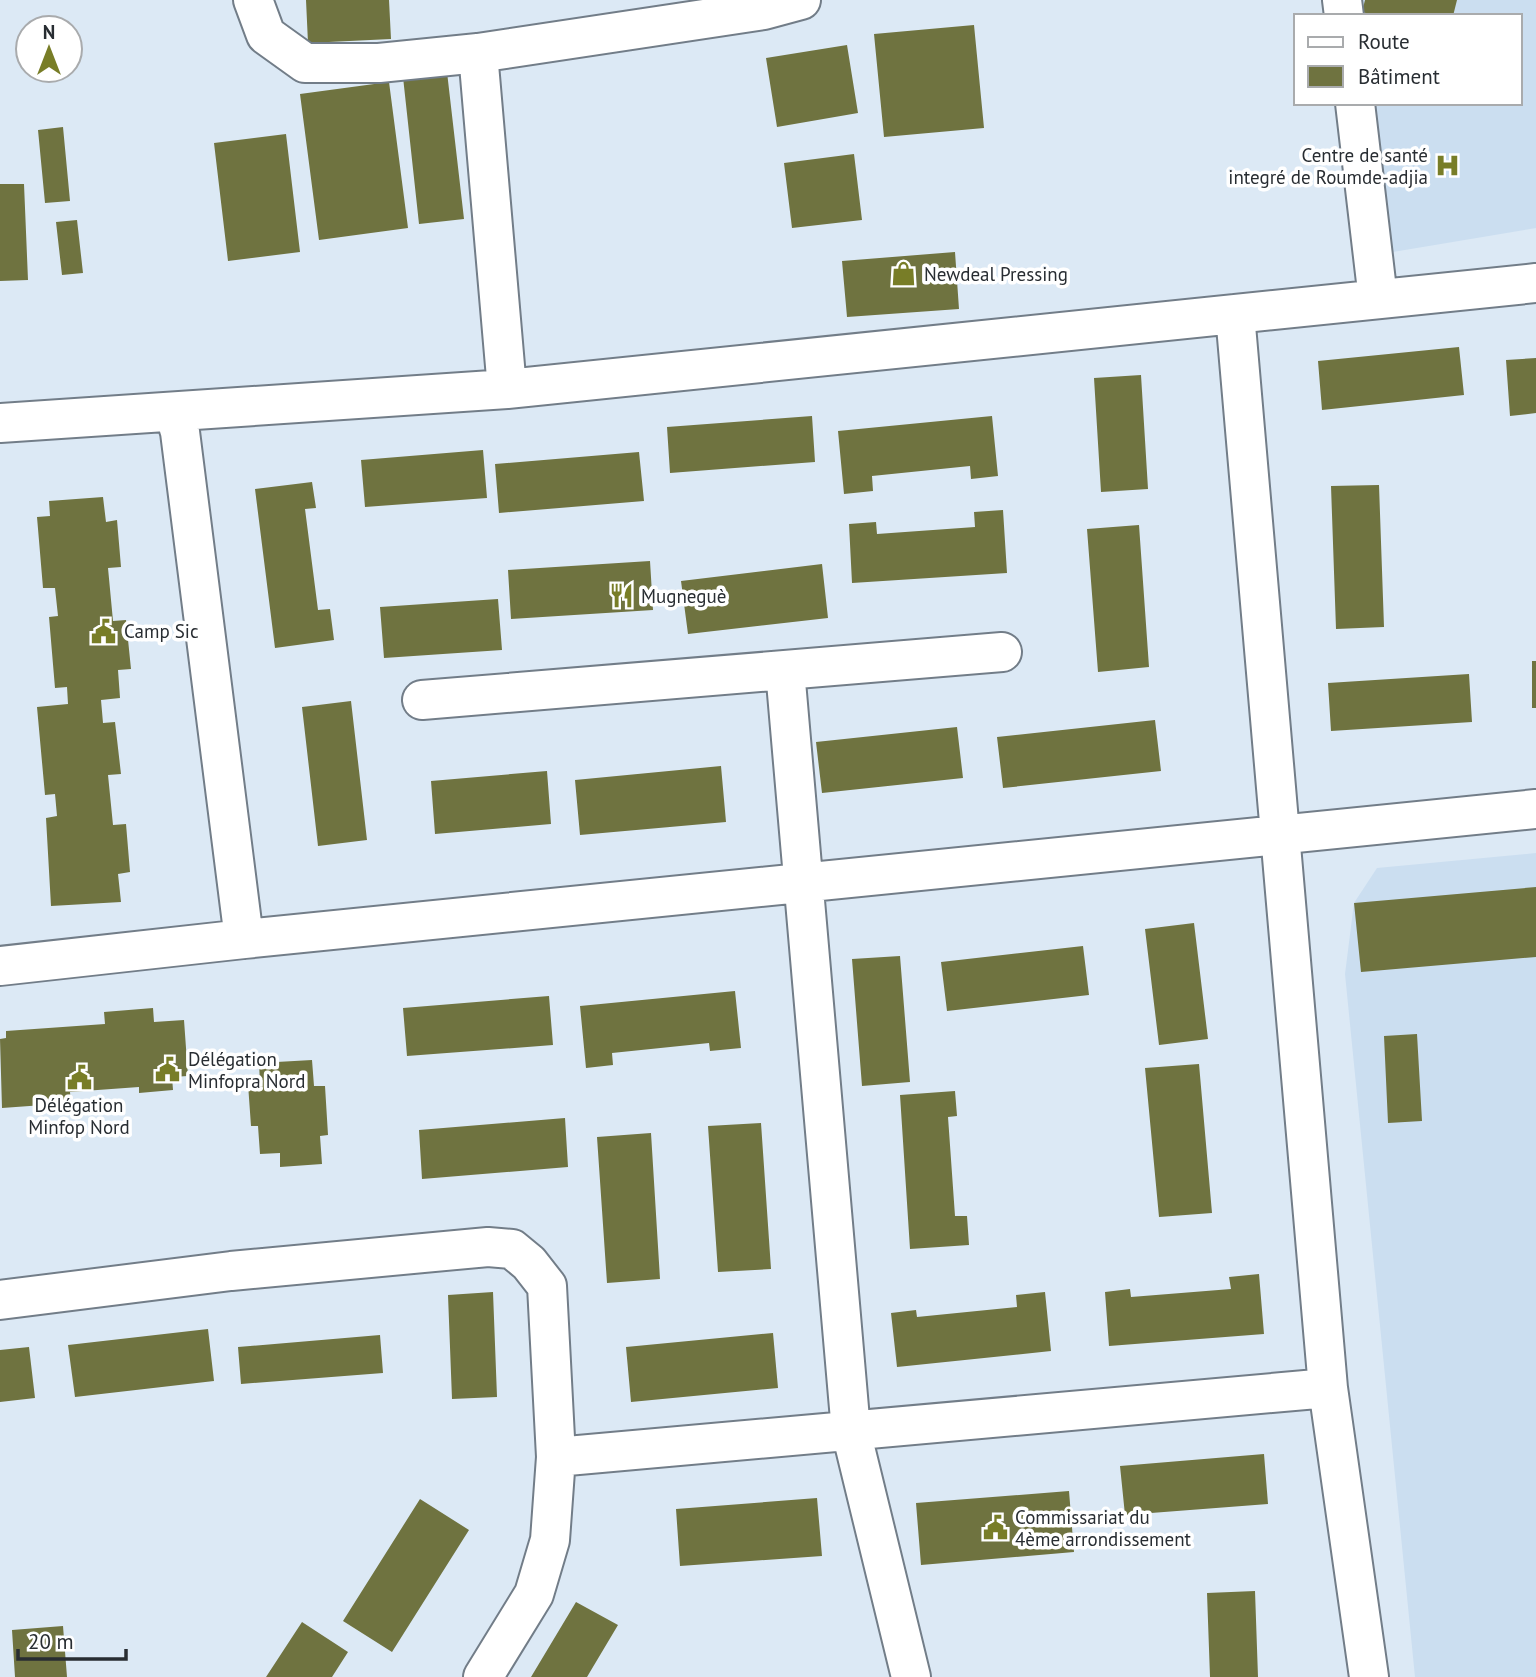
<svg xmlns="http://www.w3.org/2000/svg" width="1536" height="1677" font-family="'PT Sans',sans-serif">
<style>
.built{fill:#cbdef0}
.building{fill:#6f7340}
.lines{fill:none;stroke-linecap:round;stroke-linejoin:round}
.minor-casing{stroke:#727d88;stroke-width:42}
.minor{stroke:#fff;stroke-width:38}
.labels{text-anchor:middle;stroke-width:7;stroke-linejoin:round;paint-order:stroke}
.poi-label{font-size:19px;fill:#282d32;stroke:#fff;text-anchor:start}
</style>
<rect width="100%" height="100%" fill="#dce9f5"/>
<path class="built" d="M1333,0h203v228l-161,27 -25,-152h170v-87h-185z
M1536,853v824h-121l-70,-703 9,-71 23,-35z"/>
<path class="building" d="M306,0h83l2,39 -83,4z
M1365,0h92l-4,16h-76l-15,-4z
M974,25l10,103 -100,9 -10,-103z
M847,45l11,68 -81,14 -11,-69z
M447,72l17,147 -45,5 -16,-147z
M389,82l19,146 -89,12 -19,-146z
M63,127l7,74 -25,2 -7,-73z
M286,134l14,118 -72,9 -14,-118z
M854,154l8,66 -70,8 -8,-65z
M0,184h24l4,96 -28,1z
M77,220l6,53 -21,2 -6,-53z
M955,252l4,57 -112,8 -5,-56z
M1459,347l5,48 -142,15 -4,-49z
M1536,358v55l-26,3 -4,-56z
M1141,375l7,114 -47,3 -7,-114z
M812,416l3,46 -145,11 -3,-46z
M992,416l6,60 -27,3 -1,-13 -98,10 1,15 -29,3 -6,-63z
M483,450l4,48 -122,9 -4,-47z
M639,452l5,49 -145,12 -4,-49z
M312,482l4,26 -11,1 13,101 12,-1 4,31 -59,8 -20,-159z
M1379,485l5,142 -48,2 -5,-143z
M103,497l3,25 11,-2 4,47 -13,1 5,53 13,-1 5,49 -13,1 2,28 -19,2 2,23 12,-1 6,52 -13,1 5,50 13,-1 4,48 -12,2 3,28 -70,4 -5,-88 11,-2 -2,-22 -10,1 -8,-88 31,-3 -1,-17 -12,1 -6,-71 9,-1 -3,-28h-12l-6,-71 13,-1 -1,-15z
M1003,510l4,63 -155,10 -3,-59 27,-2 1,12 98,-7 -1,-15z
M1139,525l10,142 -51,5 -11,-143z
M650,561l3,49 -142,9 -3,-49z
M822,564l6,54 -140,16 -7,-53z
M498,599l4,51 -118,8 -4,-51z
M1532,661h4v47h-4z
M1469,674l3,48 -141,9 -3,-48z
M351,701l16,139 -49,6 -16,-139z
M1155,720l6,51 -158,17 -6,-51z
M957,727l6,51 -141,15 -6,-51z
M721,766l5,56 -146,13 -5,-55z
M547,771l4,53 -116,10 -4,-53z
M1536,887v70l-175,15 -7,-69z
M1194,923l14,116 -49,6 -14,-116z
M1083,946l6,49 -142,16 -6,-49z
M900,956l10,126 -48,4 -10,-127z
M735,991l6,57 -31,3 -1,-8 -97,10 1,12 -27,3 -6,-62z
M549,996l4,49 -146,11 -4,-48z
M153,1008l1,14 30,-2 4,56 -16,1 1,13 -34,3v-6l-69,5 1,11 -69,5 -2,-69 6,-1v-7l99,-7 -1,-12z
M1417,1034l5,87 -34,2 -4,-87z
M312,1060l2,26h11l3,49 -8,1 2,28 -42,3v-14l-20,1 -2,-28h-7l-3,-42 12,-1 -1,-20z
M1199,1064l13,149 -53,4 -14,-149z
M955,1091l2,25 -9,1 7,99h12l2,29 -59,4 -10,-154z
M565,1118l3,49 -146,12 -3,-49z
M761,1123l10,146 -53,3 -10,-146z
M651,1133l9,146 -53,4 -10,-146z
M1259,1274l5,60 -155,12 -4,-54 25,-3 1,8 100,-8 -2,-12z
M493,1292l4,105 -45,2 -4,-104z
M1045,1292l6,59 -154,16 -6,-54 25,-3 1,7 100,-10 -1,-12z
M208,1329l6,52 -139,16 -7,-52z
M773,1333l5,55 -147,14 -5,-55z
M380,1335l3,38 -142,11 -3,-37z
M29,1347l6,51 -35,4v-52z
M1264,1454l4,50 -143,11 -5,-49z
M1069,1491l5,61 -153,13 -5,-62z
M817,1498l5,58 -142,10 -4,-57z
M420,1499l49,31 -77,122 -49,-31z
M1255,1591l3,86h-48l-3,-84z
M576,1602l42,23 -31,52h-56z
M302,1622l46,30 -16,25h-66z
M63,1626l4,51h-52l-3,-47z"/>
<g class="lines">
<defs>
<path id="minor" d="M253,0l13,35 39,28h74l99,-10 286,-43 37,-10
M1342,0l2,16
M478,53l29,336
M1355,103l23,196
M1235,314l93,1074 41,289
M174,412l6,20 64,507
M0,423l507,-34 1029,-106
M785,670l66,761 60,246
M422,700l580,-48
M0,966l244,-27 1292,-130
M0,1300l231,-29 257,-24 24,2 17,14 18,23 9,171 -6,83 -16,54 -51,83
M556,1457l772,-69"/>
</defs>
<use href="#minor" class="minor-casing"/>
<use href="#minor" class="minor"/>
</g>
<defs>
<symbol id="hospital-bare" viewBox="-9 -9 18 18"><path d="M-5-5h3v3.5h4V-5h3V5h-3V1.5h-4V5h-3Z" fill="#787d27" stroke="#fff" stroke-width="2.5" paint-order="stroke"/></symbol>
<symbol id="shop-bare" viewBox="-9 -9 18 18"><path d="M-5-2.5h2.3a2.7 3.5 0 0 1 5.4 0H5L5.5 6h-11ZM-1.5-2.5h3a1.5 2.3 0 0 0-3 0Z" fill="#787d27" stroke="#fff" stroke-width="2.5" paint-order="stroke"/></symbol>
<symbol id="restaurant-bare" viewBox="-9 -9 18 18"><path d="M-5-6h1v4h1v-4h1v4h1v-4h1v5L-1.5 .5V6h-2V.5L-5-1ZM5-6V6H3V1.5H1.5Q1.5-4 5-6Z" fill="#787d27" stroke="#fff" stroke-width="2.5" paint-order="stroke"/></symbol>
<symbol id="civic-bare" viewBox="-9 -9 18 18"><path d="M-.6-6.5H3V-4.5H.6V-3L4-1V1h2V6H-6V1h2V-1L-.6-3ZM-1.2 2.5V6h2.4V2.5Z" fill="#787d27" stroke="#fff" stroke-width="2.5" paint-order="stroke"/></symbol>
</defs>
<g fill-rule="evenodd">
<use href="#hospital-bare" x="1430" y="148" width="35" height="35"/>
<use href="#shop-bare" x="886" y="256" width="35" height="35"/>
<use href="#restaurant-bare" x="604" y="578" width="35" height="35"/>
<use href="#civic-bare" x="86" y="614" width="35" height="35"/>
<use href="#civic-bare" x="150" y="1052" width="35" height="35"/>
<use href="#civic-bare" x="62" y="1060" width="35" height="35"/>
<use href="#civic-bare" x="978" y="1510" width="35" height="35"/>
</g>
<g class="labels">
<g class="poi-label">
<text x="1428" y="162" text-anchor="end">Centre de santé<tspan x="1428" dy="22">integré de Roumde-adjia</tspan></text>
<text x="924" y="281">Newdeal Pressing</text>
<text x="641" y="603">Mugneguè</text>
<text x="124" y="638">Camp Sic</text>
<text x="188" y="1066">Délégation<tspan x="188" dy="22">Minfopra Nord</tspan></text>
<text x="79" y="1112" text-anchor="middle">Délégation<tspan x="79" dy="22">Minfop Nord</tspan></text>
<text x="1015" y="1524">Commissariat du<tspan x="1015" dy="22">4ème arrondissement</tspan></text>
</g>
</g>
<rect x="1294" y="14" width="228" height="91" fill="#ffffff" stroke="#a9abad" stroke-width="2"/>
<rect x="1308" y="37" width="35" height="10" fill="#ffffff" stroke="#a9abad" stroke-width="2"/>
<text x="1358" y="49" font-size="21" fill="#282d32">Route</text>
<rect x="1308" y="66" width="35" height="21" fill="#6f7340" stroke="#a9abad" stroke-width="2"/>
<text x="1358" y="84" font-size="21" fill="#282d32">Bâtiment</text>
<g transform="translate(49 49)"><circle r="33" fill="#ffffff" stroke="#a9abad" stroke-width="2"/>
<path d="M0-5L12 26L0 18L-12 26Z" fill="#787d27"/>
<text y="-10" font-size="19" font-weight="bold" text-anchor="middle" fill="#282d32">N</text>
</g>
<path d="M18 1649v10h108v-10" fill="none" stroke="#282d32" stroke-width="3.5"/>
<text x="28" y="1649" font-size="21" fill="#282d32" stroke="#ffffff" stroke-width="5" paint-order="stroke">20 m</text>
</svg>
